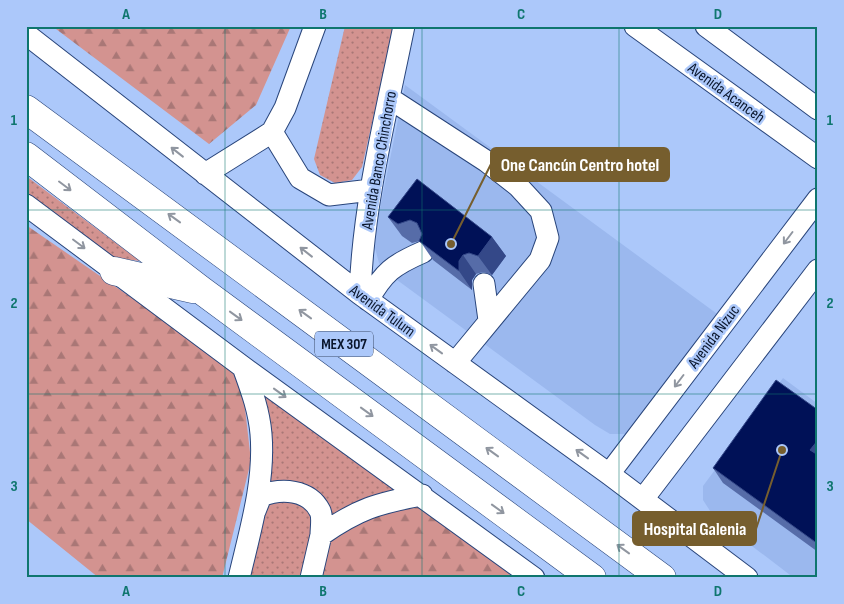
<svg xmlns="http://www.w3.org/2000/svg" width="844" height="604" font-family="'Sofia Sans Condensed',sans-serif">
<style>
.built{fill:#9bb8ee}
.green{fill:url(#green-dots)}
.forest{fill:url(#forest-firs)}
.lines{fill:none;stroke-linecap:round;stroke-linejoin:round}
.minor-casing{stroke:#29457b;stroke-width:23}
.major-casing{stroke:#29457b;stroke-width:29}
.minor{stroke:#fff;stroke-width:21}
.major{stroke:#fff;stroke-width:28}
.wall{fill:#566ca8}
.shaded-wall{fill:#344888}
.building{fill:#001157;stroke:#344888}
.oneway{stroke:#9096a0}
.grid{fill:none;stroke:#0f766e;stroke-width:1;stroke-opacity:0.55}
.labels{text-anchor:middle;stroke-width:5;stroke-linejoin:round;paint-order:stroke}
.shield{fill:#acc8fa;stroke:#3a4b69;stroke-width:1}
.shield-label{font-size:15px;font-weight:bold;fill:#09152b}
.street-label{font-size:16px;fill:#09152b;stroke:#acc8fa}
.leader{fill:none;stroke:#765e2e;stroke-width:2}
.callout-dot{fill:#765e2e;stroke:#acc8fa;stroke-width:2}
.callout{fill:#765e2e;stroke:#765e2e;stroke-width:2}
.callout-label{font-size:18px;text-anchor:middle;font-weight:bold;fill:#fff}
.neatline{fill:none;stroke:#0f766e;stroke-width:2}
.grid-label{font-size:16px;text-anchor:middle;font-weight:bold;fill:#0f766e}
</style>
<defs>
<pattern id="green-dots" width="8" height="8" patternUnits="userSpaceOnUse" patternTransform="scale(1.25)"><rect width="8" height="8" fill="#d39390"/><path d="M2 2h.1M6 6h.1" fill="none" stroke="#a97776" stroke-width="1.8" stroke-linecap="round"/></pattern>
<pattern id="forest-firs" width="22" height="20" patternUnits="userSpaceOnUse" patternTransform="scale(1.25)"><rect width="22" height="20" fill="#d39390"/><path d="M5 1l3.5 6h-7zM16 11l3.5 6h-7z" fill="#a97776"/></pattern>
</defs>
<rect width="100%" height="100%" fill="#acc8fa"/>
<path class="built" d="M405,85l315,231 -81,109 -14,9h-15l-15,-9 -202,-148 -14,-14 -4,-15 1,-20z
M783,378l35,26v174h-24l-80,-61 -11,-17v-14z"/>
<path class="green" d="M345,26h49l-32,141 -10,13 -17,3 -15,-8 -6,-16z
M26,176l114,85 -26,-3 -88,-62z
M243,367l179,128 -111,83h-72l22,-113z"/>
<path class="forest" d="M52,26h239l-35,79 -47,39z
M26,225l215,148 10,88 -29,117h-123l-73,-59z
M422,496l110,82h-220l9,-43z"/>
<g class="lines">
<defs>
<path id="minor" d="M635,26l183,132
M706,26l112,83
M26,34l334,260 249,180 138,104
M389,98l97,63 32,25 23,25 7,27 -8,22 -85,103
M272,132l28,46 29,17 42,-5
M205,174l67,-42 13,-24 30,-82
M26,205l217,162 291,211
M484,284l5,36
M360,294c3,-90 26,-179 44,-268
M368,300c16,-28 25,-35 55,-48
M609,474l209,-275
M643,499l175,-229
M255,511l6,-15c20,-8 48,-7 59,15 3,6 1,17 1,24
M239,578c11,-47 26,-96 22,-144 -2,-24 -10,-45 -18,-67
M311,578l10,-43c37,-26 57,-32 101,-40"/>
<path id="major" d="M26,109l636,469
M26,156l175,134 391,288
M114,271l79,18"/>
</defs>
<use href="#minor" class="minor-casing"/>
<use href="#major" class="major-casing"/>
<use href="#minor" class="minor"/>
<use href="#major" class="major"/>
</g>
<path class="wall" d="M417,179l75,58 14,19 -14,19 -9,-3 -7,2 -4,6v10l-39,-30 -13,-19 -8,2 -10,-7 -14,-19z
M818,410v142l-95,-69 -10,-15z"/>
<path class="shaded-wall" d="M492,237l14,19 -14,19 -14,-19z
M463,255l13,19 -4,6v10l-13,-19v-10z
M818,440v20l-8,-10z"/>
<path class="building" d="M417,179l75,58 -14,19 -9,-3 -6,2 -4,6v10l-40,-30 3,-7 -5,-11 -7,-3 -12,4 -10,-7z
M776,380l42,30v30l-8,10 8,5v89l-105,-76z"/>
<defs><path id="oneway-shaft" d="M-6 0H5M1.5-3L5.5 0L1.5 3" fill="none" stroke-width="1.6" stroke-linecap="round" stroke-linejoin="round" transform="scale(1.25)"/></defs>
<g class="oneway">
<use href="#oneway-shaft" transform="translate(177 152) rotate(-142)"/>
<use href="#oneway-shaft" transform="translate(65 186) rotate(37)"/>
<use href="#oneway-shaft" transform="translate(174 218) rotate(-144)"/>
<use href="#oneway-shaft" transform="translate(788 238) rotate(127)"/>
<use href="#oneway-shaft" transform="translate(79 244) rotate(37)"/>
<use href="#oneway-shaft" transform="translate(306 252) rotate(-142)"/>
<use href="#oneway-shaft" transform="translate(305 314) rotate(-144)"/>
<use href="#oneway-shaft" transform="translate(236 316) rotate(36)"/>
<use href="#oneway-shaft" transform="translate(436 349) rotate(-144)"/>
<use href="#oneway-shaft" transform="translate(679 381) rotate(127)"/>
<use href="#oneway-shaft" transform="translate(280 393) rotate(36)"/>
<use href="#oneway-shaft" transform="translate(367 412) rotate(36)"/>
<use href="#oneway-shaft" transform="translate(492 452) rotate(-144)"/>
<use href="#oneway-shaft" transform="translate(582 454) rotate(-144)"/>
<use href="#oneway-shaft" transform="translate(498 509) rotate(36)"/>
<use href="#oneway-shaft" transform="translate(623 549) rotate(-144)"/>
</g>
<path class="grid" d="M225,26v552M422,26v552M619,26v552M26,210h792M26,394h792"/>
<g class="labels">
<rect class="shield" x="315" y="331.5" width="58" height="25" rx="4"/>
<g class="shield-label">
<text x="344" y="349">MEX 307</text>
</g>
<g class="street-label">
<text transform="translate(727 92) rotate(36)" y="6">Avenida Acanceh</text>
<text transform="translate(378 160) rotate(-80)" y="6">Avenida Banco Chinchorro</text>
<text transform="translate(383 310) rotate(36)" y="6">Avenida Tulum</text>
<text transform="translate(713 336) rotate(-53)" y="6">Avenida Nizuc</text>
</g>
</g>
<path class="leader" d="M451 244L491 164M782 450L756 529"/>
<g class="callout-dot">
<circle cx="451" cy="244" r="5"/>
<circle cx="782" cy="450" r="5"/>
</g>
<g class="callout">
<rect x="491" y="148" width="178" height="33" rx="5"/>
<rect x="633" y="512" width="123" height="33" rx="5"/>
</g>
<g class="callout-label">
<text x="580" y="171">One Cancún Centro hotel</text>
<text x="695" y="535">Hospital Galenia</text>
</g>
<rect width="844" height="604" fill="none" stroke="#acc8fa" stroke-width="55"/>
<rect x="28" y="28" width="788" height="548" class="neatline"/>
<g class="grid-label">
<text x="126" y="19">A</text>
<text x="323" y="19">B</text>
<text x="521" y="19">C</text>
<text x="718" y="19">D</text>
<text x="14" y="125">1</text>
<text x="830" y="125">1</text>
<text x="14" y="308">2</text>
<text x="830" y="308">2</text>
<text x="14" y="491">3</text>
<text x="830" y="491">3</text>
<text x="126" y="596">A</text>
<text x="323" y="596">B</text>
<text x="521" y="596">C</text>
<text x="718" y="596">D</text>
</g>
</svg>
